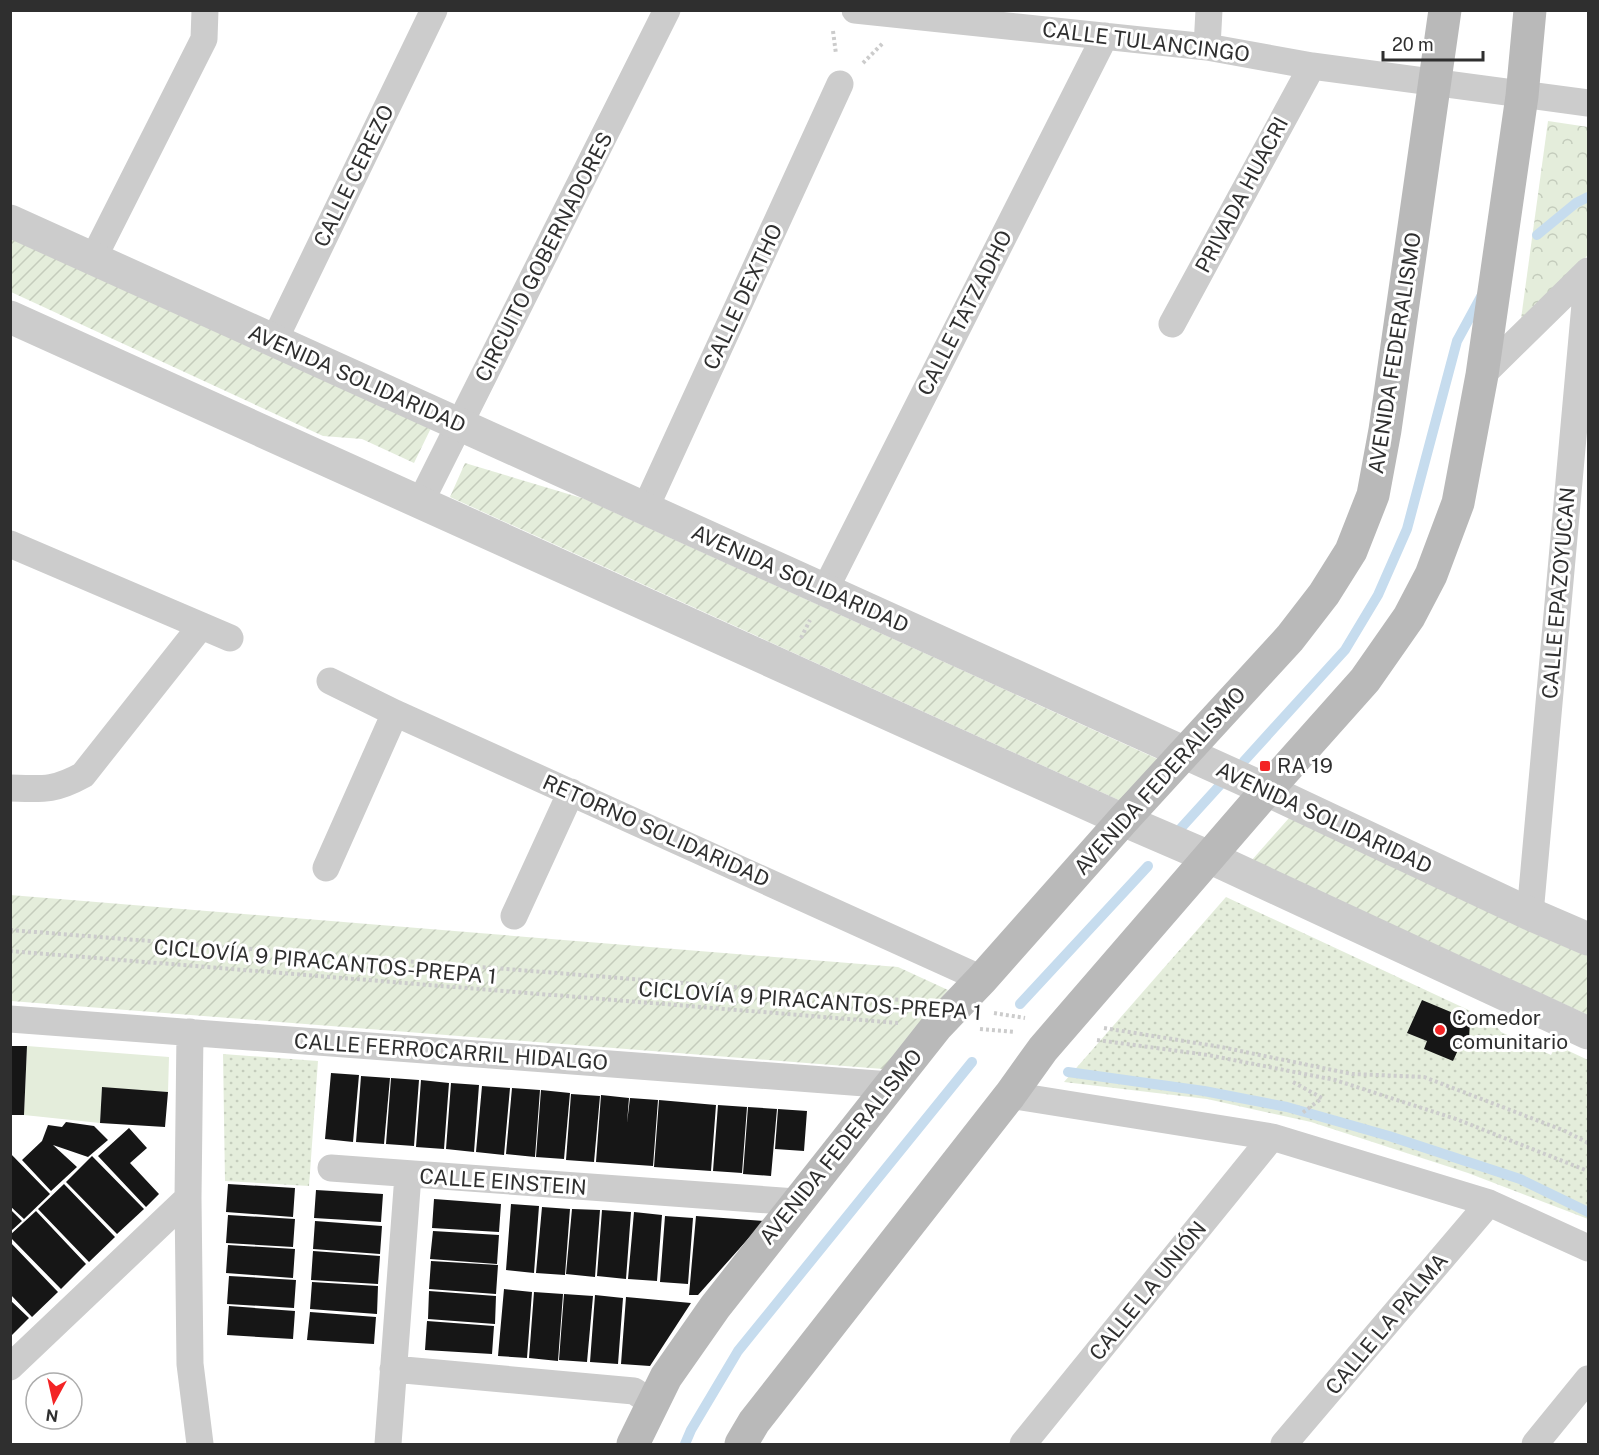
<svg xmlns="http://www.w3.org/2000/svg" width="1599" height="1455" font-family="'Public Sans',sans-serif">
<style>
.grass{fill:#e4eddb}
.forest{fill:url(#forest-crowns)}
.park{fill:url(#park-dots)}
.garden{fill:url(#garden-furrows)}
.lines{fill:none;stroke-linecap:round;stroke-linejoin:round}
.stream{stroke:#c6dcee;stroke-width:10}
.building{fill:#161616}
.path{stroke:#ccc;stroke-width:4;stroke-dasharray:3 3;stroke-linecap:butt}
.minor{stroke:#ccc;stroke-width:27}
.tertiary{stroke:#ccc;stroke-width:33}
.secondary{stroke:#b9b9b9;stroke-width:33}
.poi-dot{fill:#f32425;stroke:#fff;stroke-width:2}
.labels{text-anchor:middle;stroke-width:6;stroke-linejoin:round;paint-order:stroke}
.street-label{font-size:21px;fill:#2f2f2f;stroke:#fff}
.poi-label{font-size:21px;fill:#2f2f2f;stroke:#fff;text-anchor:start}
</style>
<defs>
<pattern id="forest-crowns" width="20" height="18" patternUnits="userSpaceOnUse" patternTransform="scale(1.5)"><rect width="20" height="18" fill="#e4eddb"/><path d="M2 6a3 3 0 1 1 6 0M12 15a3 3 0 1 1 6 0" fill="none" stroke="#c4ccbc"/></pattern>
<pattern id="park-dots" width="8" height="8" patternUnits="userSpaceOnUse" patternTransform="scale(1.5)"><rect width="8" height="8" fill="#e4eddb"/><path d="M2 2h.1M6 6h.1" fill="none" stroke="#c4ccbc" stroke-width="1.8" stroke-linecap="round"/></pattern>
<pattern id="garden-furrows" width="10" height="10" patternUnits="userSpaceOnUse" patternTransform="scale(1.5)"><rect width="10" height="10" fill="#e4eddb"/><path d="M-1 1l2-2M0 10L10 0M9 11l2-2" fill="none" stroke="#c4ccbc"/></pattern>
</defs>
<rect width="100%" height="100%" fill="#fff"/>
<path class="grass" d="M27,1046l142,11 -1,35 -66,-4 -2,35 -76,-8z"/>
<path class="forest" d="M1548,121l40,6v128l-67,64z"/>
<path class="park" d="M1226,897l266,124 9,11 50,23 5,-10 32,15v159l-120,-46 -157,-51 -104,-23 -143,-17z
M223,1054l95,7 -9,125 -84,-5z"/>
<path class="garden" d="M11,234l420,194 -17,35 -52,-24 -39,-3 -312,-144z
M465,463l120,36 577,262 -39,41 -673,-305z
M1289,818l299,137v60l-337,-154z
M10,895l888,72 50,23 -65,79 -872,-68z"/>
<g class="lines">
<path class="stream" d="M1537,235l39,-32 12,-6
M1244,761l101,-111 33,-55 29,-66 50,-188 25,-46
M1181,828l40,-44
M1020,1004l128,-138
M1068,1072l136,19 83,16 102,29 131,43 68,33
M685,1444l6,-14 47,-79 234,-289"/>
</g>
<path class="building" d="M1422,1000l48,20 -1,20 -11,10 -5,11 -29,-12 3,-8 -20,-8z
M10,1046h17l-3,69h-14z
M331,1073l28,2 -6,67 -28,-3z
M361,1076l29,2 -6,66 -28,-2z
M391,1078l28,2 -5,66 -28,-2z
M421,1080l28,3 -5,66 -28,-2z
M451,1083l28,2 -5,67 -28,-3z
M482,1086l28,2 -6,67 -28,-3z
M102,1087l66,5 -3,35 -65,-4z
M512,1088l28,2 -5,67 -29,-3z
M541,1090l29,3 -6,66 -28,-2z
M571,1094l29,2 -6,66 -28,-2z
M601,1095l28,3 -2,25 3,-25 28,2 -5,66 -57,-4z
M659,1100l57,5 -5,66 -57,-4z
M718,1105l29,2 -5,66 -29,-2z
M748,1107l29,2 -6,67 -28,-2z
M778,1109l29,2 -3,40 -29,-2z
M66,1122l28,4 14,14 -20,17 -35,-12 24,22 -26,24 -29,-31 20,-19 6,-16 14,2z
M129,1128l18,20 -17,15 29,31 -13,13 -48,-51z
M10,1153l40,41 -26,25 -14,-13z
M92,1156l52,53 -27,25 -51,-52z
M64,1184l51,53 -26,25 -51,-53z
M228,1184l67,4 -2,29 -67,-5z
M316,1190l67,4 -2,28 -67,-4z
M434,1199l67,5 -2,28 -67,-4z
M511,1204l28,2 -5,67 -28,-3z
M542,1207l28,2 -5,66 -29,-2z
M10,1209l12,12 -12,11z
M572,1209l28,1 -5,67 -29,-3z
M602,1210l29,2 -5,67 -29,-3z
M36,1211l50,53 -25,25 -51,-52v-2z
M634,1212l28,3 -5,66 -29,-2z
M228,1215l67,4 -2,28 -67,-4z
M665,1216l28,2 -5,66 -28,-2z
M696,1216l68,5 -66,74h-9z
M315,1221l67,5 -2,28 -67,-5z
M433,1231l66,4 -2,29 -67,-5z
M10,1242l48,50 -26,25 -22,-23z
M228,1245l67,4 -2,29 -67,-5z
M313,1251l67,5 -2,28 -67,-4z
M431,1261l67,4 -2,29 -67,-5z
M229,1276l67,4 -2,28 -67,-4z
M312,1282l66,4 -1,28 -67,-5z
M504,1289l28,3 -5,66 -29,-2z
M429,1291l67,5 -1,28 -67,-5z
M534,1292l29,2 -5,67 -29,-3z
M564,1294l29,2 -6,66 -28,-2z
M595,1295l28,3 -5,66 -28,-2z
M626,1297l65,6 -41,63 -29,-2z
M10,1300l19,18 -19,19z
M229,1306l66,5 -2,28 -66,-4z
M310,1312l66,5 -2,27 -67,-4z
M427,1321l67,5 -2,28 -67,-4z"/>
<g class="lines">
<path class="path" d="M833,31l3,23
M863,63l20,-20
M801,638l9,-18
M10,930l903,71
M10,951l888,72
M994,1013l31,5
M1104,1028l117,19 131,27 72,3 141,54 23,12
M980,1029l35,3
M1097,1040l111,15 127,25 121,39 132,52
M1293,1082l29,16 -21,16"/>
<path class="minor" d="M855,10l352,37 105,19 276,37
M1207,47l2,-37
M93,259l111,-220 1,-29
M1172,324l140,-258
M274,341l160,-331
M1482,375l106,-104
M420,503l247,-493
M645,509l195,-425
M10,544l220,94
M825,590l280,-554
M330,681l65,32 587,266
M10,788c33,1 44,3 73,-13l118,-149
M326,868l69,-155
M1530,914l58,-643
M514,916l57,-124
M10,1019l881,66
M190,1032l-2,166 2,166 10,80
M1010,1095l262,42 217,66 99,45
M331,1168l465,34
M10,1367l178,-169
M393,1369l241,22 18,12
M388,1444l20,-269
M1023,1444l249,-307
M1284,1444l205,-241
M1535,1444l53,-65"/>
<path class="tertiary" d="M10,221l1257,569 263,124 58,25
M10,317l1113,503 86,37 379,176"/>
<path class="secondary" d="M633,1444l33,-67 49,-70 222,-281 45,-47 141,-159 167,-182 34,-44 27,-43 22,-56 12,-65 60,-420
M741,1444l13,-22 256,-327 33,-46 224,-259 98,-110 44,-63 22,-42 27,-72 24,-128 40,-279 8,-86"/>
</g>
<g class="poi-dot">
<rect x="1259" y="760" width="12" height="12" rx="3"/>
<circle cx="1440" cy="1030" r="6"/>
</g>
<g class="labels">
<g class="street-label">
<text transform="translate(1146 42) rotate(7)" y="7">CALLE TULANCINGO</text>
<text transform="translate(354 176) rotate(-64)" y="7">CALLE CEREZO</text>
<text transform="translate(1242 195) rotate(-62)" y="7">PRIVADA HUACRI</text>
<text transform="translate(544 257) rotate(-63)" y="7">CIRCUITO GOBERNADORES</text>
<text transform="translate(743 297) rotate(-65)" y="7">CALLE DEXTHO</text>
<text transform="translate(965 313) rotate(-63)" y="7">CALLE TATZADHO</text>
<text transform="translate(1395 353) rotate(-81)" y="7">AVENIDA FEDERALISMO</text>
<text transform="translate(357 379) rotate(24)" y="7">AVENIDA SOLIDARIDAD</text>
<text transform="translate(800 579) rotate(24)" y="7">AVENIDA SOLIDARIDAD</text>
<text transform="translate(1559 593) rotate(-85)" y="7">CALLE EPAZOYUCAN</text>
<text transform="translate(1160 781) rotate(-48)" y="7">AVENIDA FEDERALISMO</text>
<text transform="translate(1324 818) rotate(25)" y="7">AVENIDA SOLIDARIDAD</text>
<text transform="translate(656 831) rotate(24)" y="7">RETORNO SOLIDARIDAD</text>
<text transform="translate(325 962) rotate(5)" y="7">CICLOVÍA 9 PIRACANTOS-PREPA 1</text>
<text transform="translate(810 1001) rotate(4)" y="7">CICLOVÍA 9 PIRACANTOS-PREPA 1</text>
<text transform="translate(451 1052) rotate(4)" y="7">CALLE FERROCARRIL HIDALGO</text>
<text transform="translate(841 1147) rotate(-51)" y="7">AVENIDA FEDERALISMO</text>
<text transform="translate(503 1182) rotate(4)" y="7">CALLE EINSTEIN</text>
<text transform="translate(1148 1291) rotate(-51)" y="7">CALLE LA UNIÓN</text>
<text transform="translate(1387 1324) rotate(-50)" y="7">CALLE LA PALMA</text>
</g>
<g class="poi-label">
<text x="1277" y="773">RA 19</text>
<text x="1452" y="1025">Comedor<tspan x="1452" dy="24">comunitario</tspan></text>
</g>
</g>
<rect width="1599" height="1455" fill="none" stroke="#2f2f2f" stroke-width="24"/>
<g transform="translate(54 1401) rotate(188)"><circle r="28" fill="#ffffff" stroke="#acacac" stroke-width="1.5"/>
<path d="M0-4.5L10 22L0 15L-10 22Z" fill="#f32425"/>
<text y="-9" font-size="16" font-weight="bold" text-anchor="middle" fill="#2f2f2f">N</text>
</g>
<path d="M1383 51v9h100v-9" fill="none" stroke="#2f2f2f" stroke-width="3"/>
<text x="1392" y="51" font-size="18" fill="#2f2f2f" stroke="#ffffff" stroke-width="4.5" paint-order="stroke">20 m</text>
</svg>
